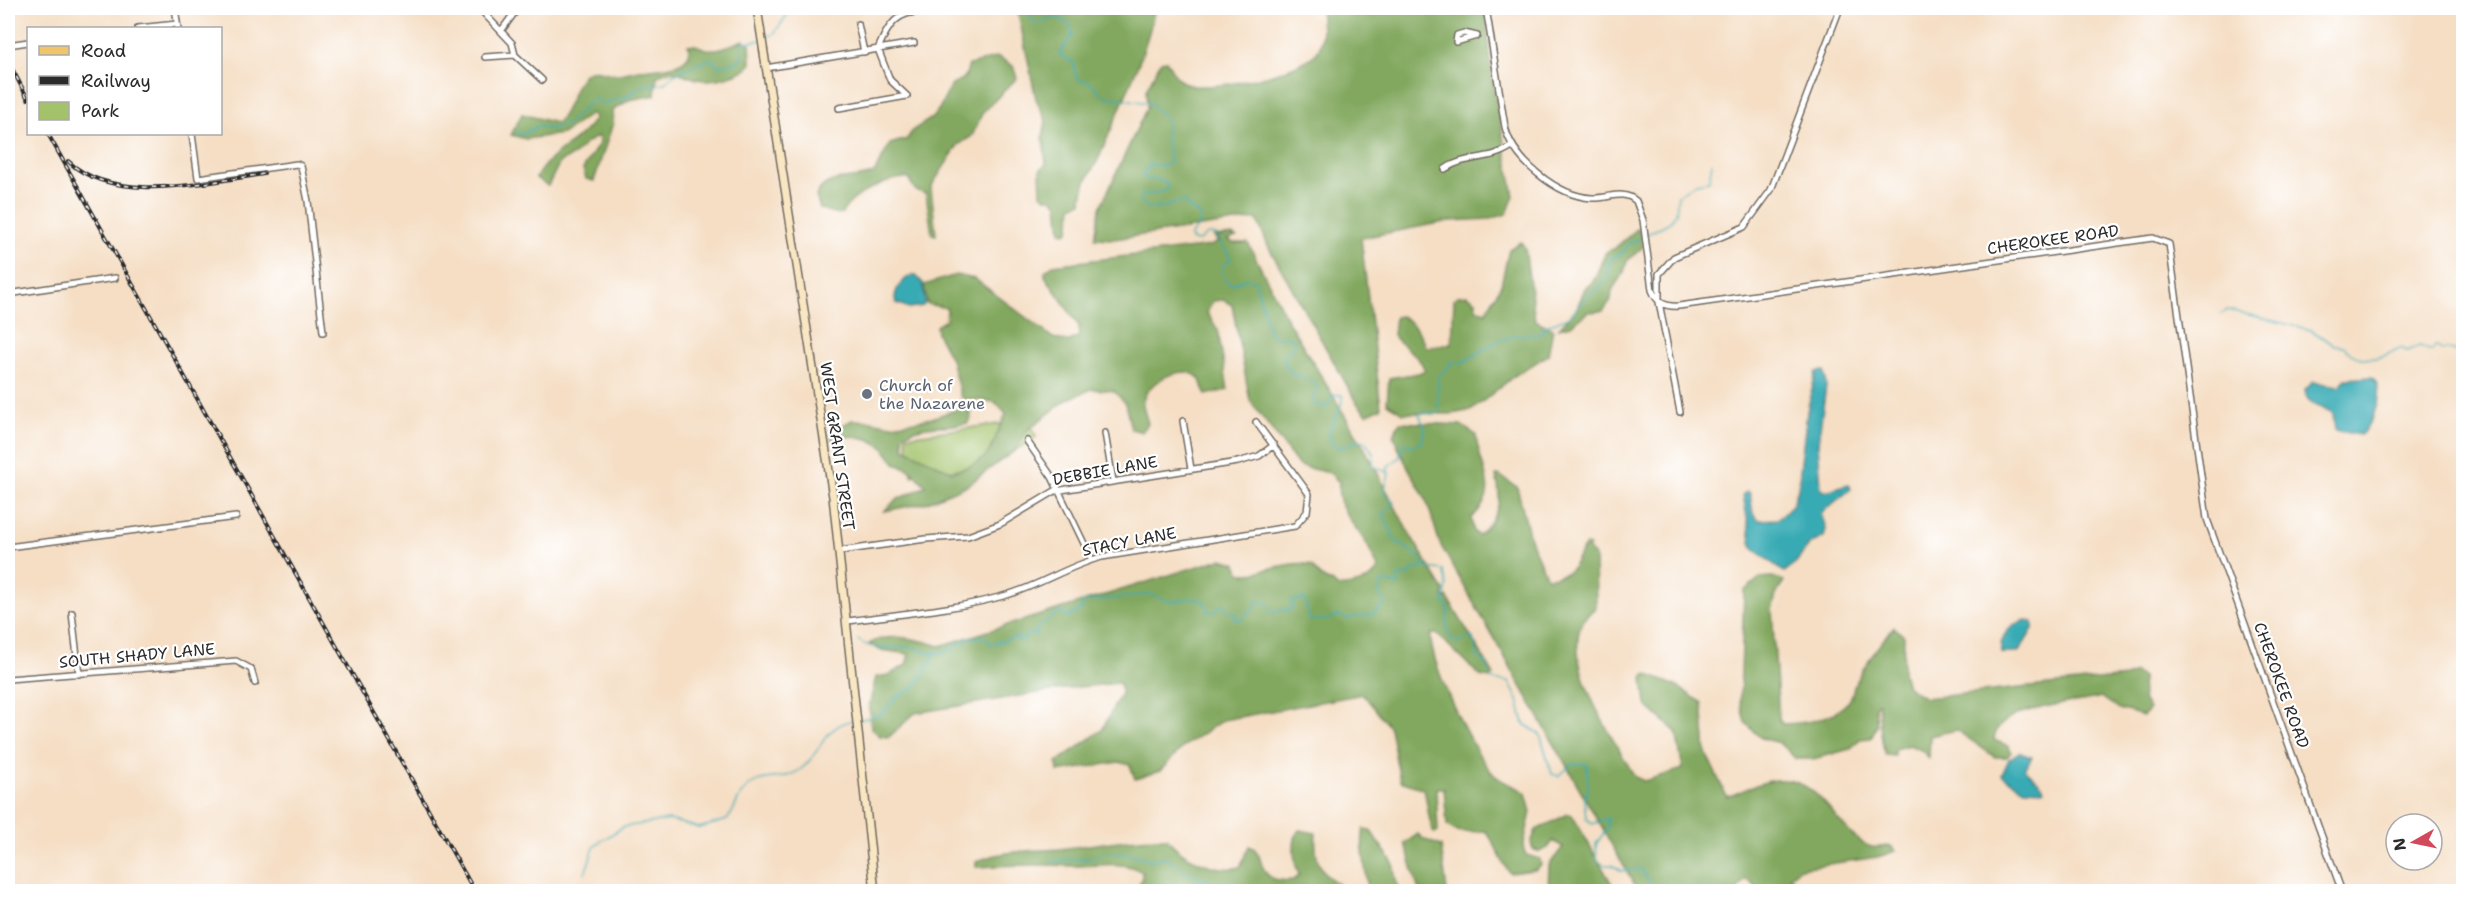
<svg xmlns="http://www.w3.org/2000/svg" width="2471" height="899" font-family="'Shantell Sans',sans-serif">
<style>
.green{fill:#a3c26a;stroke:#67764a;stroke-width:1.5}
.forest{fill:#82a85e;stroke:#566a44;stroke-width:1.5}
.water{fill:#39aab4;stroke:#326a70;stroke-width:1.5}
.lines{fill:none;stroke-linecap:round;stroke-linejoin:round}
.stream{stroke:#39aab4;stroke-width:1.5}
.street-casing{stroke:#726a61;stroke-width:8}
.secondary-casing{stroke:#726a61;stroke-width:10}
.primary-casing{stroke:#726a61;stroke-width:10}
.street{stroke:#fff;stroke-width:5}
.secondary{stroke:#f9e7c3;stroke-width:7}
.primary{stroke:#f0c469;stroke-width:8}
.rail-casing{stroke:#2b2b2b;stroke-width:4}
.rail{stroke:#fff;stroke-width:1.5;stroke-dasharray:4.5;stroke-linecap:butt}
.worship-dot{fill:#6b7280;stroke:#fff;stroke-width:2}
.labels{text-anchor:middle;stroke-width:4.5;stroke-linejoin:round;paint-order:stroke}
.street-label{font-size:16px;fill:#2b2b2b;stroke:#fff}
.worship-label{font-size:16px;fill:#5b616d;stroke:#fff;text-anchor:start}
</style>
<rect width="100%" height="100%" fill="#fff"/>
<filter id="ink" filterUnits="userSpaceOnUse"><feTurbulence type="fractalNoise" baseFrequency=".0167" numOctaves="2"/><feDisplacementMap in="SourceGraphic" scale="12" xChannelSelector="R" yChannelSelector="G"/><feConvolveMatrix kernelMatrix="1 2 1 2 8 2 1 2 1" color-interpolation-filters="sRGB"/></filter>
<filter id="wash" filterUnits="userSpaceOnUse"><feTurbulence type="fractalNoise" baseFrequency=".008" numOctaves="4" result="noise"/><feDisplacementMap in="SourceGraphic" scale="24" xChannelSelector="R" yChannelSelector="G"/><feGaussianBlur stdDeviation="1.35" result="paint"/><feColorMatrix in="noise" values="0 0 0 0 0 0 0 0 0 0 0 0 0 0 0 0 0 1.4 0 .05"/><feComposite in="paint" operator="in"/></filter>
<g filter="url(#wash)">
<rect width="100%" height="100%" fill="#f5dec4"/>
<path class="green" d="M1030,420l6,17 -39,26 -85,13 -6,-40z"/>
<path class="forest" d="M1017,8h138c-10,50 -34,96 -53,143 -9,23 -18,23 -20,51l-10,4 -3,25 -4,2 -4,-1 -3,-28 -6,-6h-7l-4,-4 -1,-24 6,-6 -3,-27 3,-16 -10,-22z
M1320,8h165l7,70 22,118 -7,18 -17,5 -40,2 -89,17 20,170 -14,6 -10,-11 -89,-157 -11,-27 -143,20 -19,-1 5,-30 47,-101 -1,-17 15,-29 5,-1c6,9 9,19 20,24 23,9 123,-13 133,-35 5,-12 2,-29 1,-41z
M744,40l6,4 1,18 -4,7c-15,7 -34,14 -50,10 -16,-4 -22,-13 -40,-3l-2,19 -26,5 -17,11 1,12 -19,58 -8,-2 -3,-10 17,-27 -2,-6 -12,7 -12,12 -14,7 -12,24 -12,-8c13,-26 45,-36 59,-60l-3,-5 -30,21 -36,5 -15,-4 11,-21 34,9c15,-12 19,-49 34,-52 10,-3 17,4 27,3 7,0 15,-3 22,-4 15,-2 58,-1 49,-25 8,-2 10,2 18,4 14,2 26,-5 38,-9z
M998,57l15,9 4,12 -34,34 -11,24 -14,9 -24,37 -3,6 5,47 -4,-1 -6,-40 -11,-4 -7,-12c-20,-1 -56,17 -66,35l-5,1 -17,-5 -4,-13c10,-24 38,-13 58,-23l16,-29 17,-5 6,-9 19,-12 7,-9 12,-23 14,-9 4,-12z
M1638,228l5,19 -16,14 -3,11 -12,18 -1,10 -8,11 -15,1 -17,13 -12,3 18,-20 8,-20 8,-6 13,-30 9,-4z
M1232,235l4,2 -9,3 6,3h15l40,78 76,126 44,84 36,60 -1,6 3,2 1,-2 47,78 -4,3 -10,-2 -43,-42h-6c-4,24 45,128 66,143 9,7 20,9 29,16l5,19 -8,35 3,8 14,4 1,6 -6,5 -25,3c-11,-13 -13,-30 -25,-42 -15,1 -29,4 -38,-6l-3,-37h-8l2,44 -4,1c-5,-8 -7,-32 -10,-44l-24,-8 -10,-53 -27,-34 -140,26 -40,27 -23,24 -25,8 -5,-14 -11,-3 -61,10 -1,-10 45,-32 19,-37 -1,-10 -51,5 -154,25 -26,24 -9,-1 -9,-8 -2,-22 7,-29 13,-2 17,-10 3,-11 -29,-4 -11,-6c19,-13 50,-5 71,2l281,-87 15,4 4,9 6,2c16,-2 52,-16 66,-8 1,1 5,7 6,8 5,6 13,6 19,13 15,-2 34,-3 41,-19 -4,-9 -8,-19 -13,-27 -12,-18 -30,-35 -26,-59l-9,-9 -31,-7 -49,-65 -18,-96 -9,-5 -10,1 -6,12 11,17 10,60 -22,5c-4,-5 -4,-13 -7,-17 -15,-16 -53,4 -56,23 -1,6 4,17 5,23l-6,8 -11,-3 -6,-26 -11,-12 -22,-2 -24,10 -42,32 -10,18 -48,36 -43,18 -41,8 12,-11 30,-14 -15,-16 -16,-7 -13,-17 -14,-7 -17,-3 -19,5 -1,-9 21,-12 19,1 21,4 40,-7 37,-13 2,14 -3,4c-21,6 -47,-1 -65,13l1,12 48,24c46,-13 35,-22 54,-58l-11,-12 -34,-4 -10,-39 -14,-26 -1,-7 10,-6 1,-12 -20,-4 -3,-19 32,-10 19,4 78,59 15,4 11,-6v-10l-34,-50v-5l8,-6 157,-19 8,-4 -4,-5z
M1521,242l4,6 10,72 18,9 -5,26 -34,21 -42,34 -20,4 -49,-1 -16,-10 2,-25 30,-5 6,-3c-7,-17 -22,-22 -32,-35l2,-18 6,-1c13,7 20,18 25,31l26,-3 2,-45 3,-3 10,-1 9,6v8l10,3 15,-27 8,-36z
M1400,422l61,3 15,10c2,33 28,56 -5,83l3,14 5,3c19,-17 24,-34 17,-59l3,-1 18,12 14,55 16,36c34,-6 22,-12 39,-33l4,1 -2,3 7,7 1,51c-5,5 -13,11 -15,18 -17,43 33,115 54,152l9,4 39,-12 -7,-37 -30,-27 -3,-28 4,-3 31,13 24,16 4,50 21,44c17,-6 30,-15 49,-17 48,-5 62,58 96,67 5,1 14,-1 19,-1l5,5 -18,6 -78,11 -11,9 10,7 -2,7h-35l-14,-11 -4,1 -7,10h-99l-198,-347c-5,-15 -9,-32 -15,-46 -11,-22 -25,-41 -32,-64z
M1772,577l12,4 -8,14 -4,15 7,109 3,5c24,-1 49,-4 66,-22 5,-5 5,-15 8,-21 10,-19 24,-38 38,-54l10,9 -1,36 4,14 18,12 201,-21 9,-4 7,4 1,22 6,10 -6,7 -24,-7 -18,-12c-25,8 -104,7 -107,43l15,6 2,6 -4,5h-12l-39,-27 -26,6 -1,22 -8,-8 -12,-5 -14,4v7l-9,-1c-6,-11 -6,-39 -8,-52l-3,3 2,19 -6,13 -11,1 -10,10 -37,10h-17l-17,-16 -18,-5 -16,-16 -5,-20 4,-111 16,-13z
M1568,814l4,1 44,76h-68l1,-26 14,-18 -10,-6 -5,7 -9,4 -6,-3 -2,-6 5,-13z
M1364,829l6,1 23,33 5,28h-31c1,-19 -8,-46 -3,-62z
M1299,830l17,3c-3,33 8,43 32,58h-211l-1,-2 6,-10v-7c-21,-13 -47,-5 -69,-6 -34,-2 -63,-1 -97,1v-5c24,-12 57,-11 83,-13 36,-4 71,-12 108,-11 13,19 50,35 73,29l9,-21c20,6 2,39 45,34l5,-5c-5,-12 -8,-35 0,-45z
M1418,834l5,5 18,7 6,45h-28l-14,-48z"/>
<path class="water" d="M915,275l8,8 2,20 -2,3 -14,2 -13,-5c-4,-11 7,-26 19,-28z
M1824,371l2,15 -8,57 3,46 5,2 23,-7 2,5 -30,24 5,16 -2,8 -14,7 -16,21 -10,7 -32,-25 -9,-53 5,-2 2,2 3,20 6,6 19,-1 15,-15 5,-16 9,-76 9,-40z
M2371,377c17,11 0,51 -11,58l-25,-5 -2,-17c-11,-7 -27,-6 -28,-23l8,-8 26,4 7,-7z
M2026,620l7,2v7l-15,24h-17c-2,-19 10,-28 25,-33z
M2019,752l13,5 -7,12 17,16 2,5 -19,-1 -23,-14 7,-16z"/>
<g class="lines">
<path class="stream" d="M1030,8l-1,8 7,8 17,-7 16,6 4,11 -14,20 15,9 1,11 3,5 14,4 11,13 47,7 17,17 -1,17 4,25 -5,4 -15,-2 -7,10 3,5h12l10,6 -1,5 -14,4h-10l-3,7c14,15 29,2 45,0l4,7 11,7 1,8 -11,13 1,4 8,1 9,-7 8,1 15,24 -10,8 4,13 7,4 14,-5 9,1 15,54 6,3h15l3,3v5l-10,11c0,20 18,20 30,26l4,9 -5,8 2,6 11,2 8,-12h8c3,17 -18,29 -11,48l8,5 21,-8 6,2 7,11v13l16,7 -5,19 11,11 -12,11 13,28 20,12 11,14 16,2 4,16 -3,16 5,7c-3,12 -5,25 7,34l11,-5h6l4,17 8,9 7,16 17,2 9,18 6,24 16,10 12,40 7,2 13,-12h15l1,26 -4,8 2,20 6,6 16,-6 -1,11 -11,15 1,16 7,5h8l10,6 19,-2 14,23
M888,14l1,-6
M765,38l9,-4 15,-22 9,-4
M516,132l7,2 15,-8 13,3 18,-6 25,-25 8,6 22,-6 19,-12 22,-3 9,-9 37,-15 8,7 18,-4 6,-8v-11l18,-3
M2220,314l8,-4 9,2 74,18 23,15 10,1c8,15 30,15 44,8 6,-2 7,-5 13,-6l6,3 13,-5 12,5 4,-5 7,5 4,-2 13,4 4,7
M1388,471v-5l11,-8 5,-16 8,4 10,-4 3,-14 -6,-14 5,-2 11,3 3,-3v-36l10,-8 3,-6 11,1 32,-20 21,-8 25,-1 6,-8 24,-10 15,-18 17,-13 6,-10 1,-15 15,-8 3,-7 43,-23 6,-9 2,-18 18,-12 13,-2 3,-18
M858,640c15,13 40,5 59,8 6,1 1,2 8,4 8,2 19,0 27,-2l7,-8 5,1 4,-5 18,-1 5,7 26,-7 4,5 8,-9 7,2 1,-7 20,-15h6l3,5 16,-9v-7l68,-8 21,8 22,-4 13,4 1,9 7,1 9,-8 4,7 10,2 -3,5 2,2 7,-1 4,-7 6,-1 4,-10 9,1 6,11 13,-4 3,3 5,-5 -3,-6 15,-2 4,21h16l15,-5 6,4c9,-2 18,-4 26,-4l11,-9 2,-6 -6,-5 1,-11 7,-2 12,4 -1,-10h11l4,-7h7l3,-4
M858,720l22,-5 18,-19 17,-9 21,-35
M1051,861l42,-3 11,-5 25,1 24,6 11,-3 30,19 48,16
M585,873l10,-28 28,-18 46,-7 30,8 28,-8c10,-12 8,-22 22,-34 13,-12 36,-4 52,-17 20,-15 21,-43 53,-49
M1244,892h11
M1258,892h5"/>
</g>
</g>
<g filter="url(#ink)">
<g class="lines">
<defs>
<path id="street" d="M175,8l3,20
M479,8l33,35 3,12 27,25
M1486,8l19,119c8,33 52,69 87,71 16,1 31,-9 44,3l7,19 9,70c5,13 13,17 27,16l474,-68 16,6 38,275 135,373
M2463,8l1,4
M858,24l6,28
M138,28l39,-4
M501,31l17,-23
M1464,33l13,3 -21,6 1,-7z
M8,45l20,-3
M485,57l30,-2
M766,68l148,-25
M907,96l-17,-16 -12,-31c10,-24 19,-39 48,-37
M839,108l68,-12
M192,134l6,44 99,-14 4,2 7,35 15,131
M1445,169c20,-14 46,-8 67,-23
M8,294l107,-16
M1680,412l-21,-110v-28l15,-17 70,-30 27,-37 69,-182
M1183,421l8,48
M1105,433l8,48
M1027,441l25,36 40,83
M8,547l228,-30
M840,551l86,-12 42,-3 32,-12 55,-33 183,-29 21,-6 15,-11
M72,613l7,61
M847,621c51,-7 106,-11 156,-25 35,-9 64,-30 99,-39l193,-31 12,-14 2,-18 -53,-72
M8,679l228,-18 15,8 4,14"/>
<path id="secondary" d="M757,8l76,489 42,395"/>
<path id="primary" d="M8,885l3,7"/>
</defs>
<use href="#street" class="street-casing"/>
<use href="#secondary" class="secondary-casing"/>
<use href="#primary" class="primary-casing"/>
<use href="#street" class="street"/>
<use href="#secondary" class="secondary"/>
<use href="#primary" class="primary"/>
<defs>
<path id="rail" d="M8,61l20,38
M48,134l427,758
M68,161c45,44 139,21 196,13"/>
</defs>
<use href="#rail" class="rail-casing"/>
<use href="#rail" class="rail"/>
</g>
</g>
<circle class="worship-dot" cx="867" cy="394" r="6"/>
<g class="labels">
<g class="street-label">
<text transform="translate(2053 239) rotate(-8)" y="6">CHEROKEE ROAD</text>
<text transform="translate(838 446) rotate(82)" y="6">WEST GRANT STREET</text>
<text transform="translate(1105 470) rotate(-10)" y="6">DEBBIE LANE</text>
<text transform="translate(1129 541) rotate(-11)" y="6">STACY LANE</text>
<text transform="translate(137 655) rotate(-5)" y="6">SOUTH SHADY LANE</text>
<text transform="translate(2282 685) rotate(70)" y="6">CHEROKEE ROAD</text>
</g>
<g class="worship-label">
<text x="879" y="391">Church of<tspan x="879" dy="18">the Nazarene</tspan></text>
</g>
</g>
<rect width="2471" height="899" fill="none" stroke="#fff" stroke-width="30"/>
<rect x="27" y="27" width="195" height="108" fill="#ffffff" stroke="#aaaaaa" stroke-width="1.5"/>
<rect x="39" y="46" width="30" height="9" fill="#f0c469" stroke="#aaaaaa" stroke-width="1.5"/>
<text x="81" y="57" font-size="18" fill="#2b2b2b">Road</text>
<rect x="39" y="76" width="30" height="9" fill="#2b2b2b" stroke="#aaaaaa" stroke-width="1.5"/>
<text x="81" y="87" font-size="18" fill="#2b2b2b">Railway</text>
<rect x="39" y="102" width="30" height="18" fill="#a3c26a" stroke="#aaaaaa" stroke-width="1.5"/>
<text x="81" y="117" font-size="18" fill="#2b2b2b">Park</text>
<g transform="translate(2414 842) rotate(261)"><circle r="28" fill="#ffffff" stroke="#aaaaaa" stroke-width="1.5"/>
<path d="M0-4.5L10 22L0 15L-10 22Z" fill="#d1495b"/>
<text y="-9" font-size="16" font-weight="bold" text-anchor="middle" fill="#2b2b2b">N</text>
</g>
</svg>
